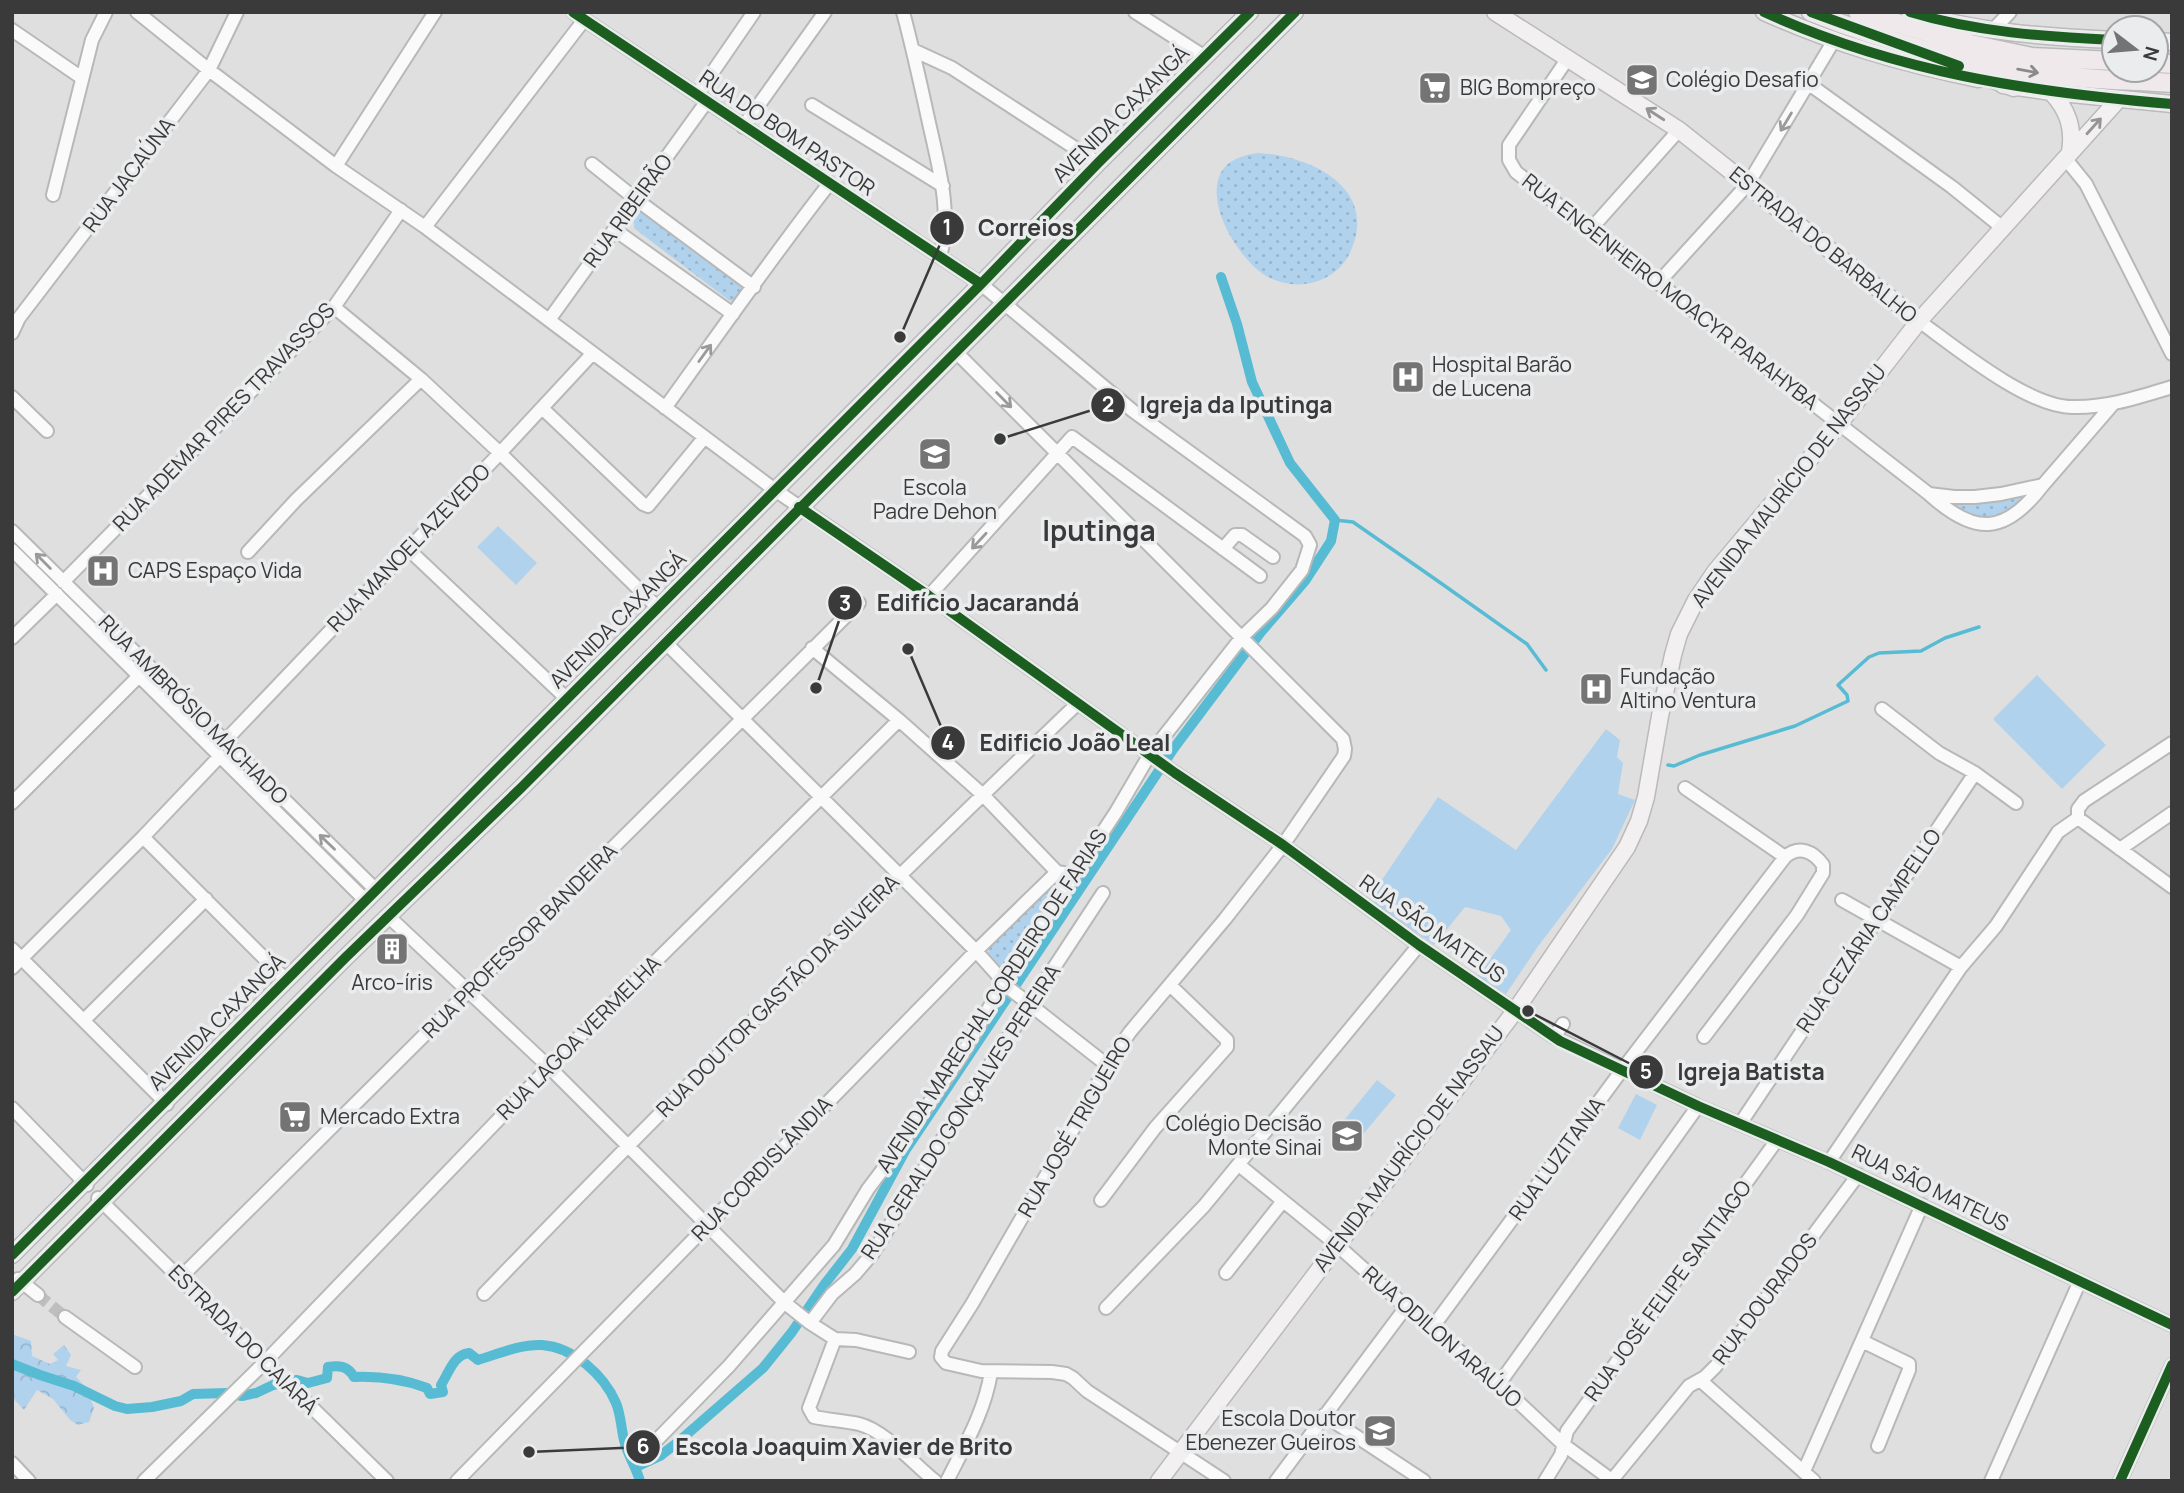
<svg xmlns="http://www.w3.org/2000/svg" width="2184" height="1493" font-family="Manrope,sans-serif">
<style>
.grass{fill:#b1d2ed}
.forest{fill:url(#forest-crowns)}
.park{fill:url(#park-dots)}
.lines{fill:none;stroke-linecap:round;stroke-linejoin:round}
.stream{stroke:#58bbd4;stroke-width:3.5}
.canal{stroke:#58bbd4;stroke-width:10}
.minor-tunnel{stroke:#bebebe;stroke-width:12;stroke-dasharray:12 6;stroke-linecap:butt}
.minor-casing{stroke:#b7b8b8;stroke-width:16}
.major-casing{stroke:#bababa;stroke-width:19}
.highway-casing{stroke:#bababa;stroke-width:21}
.minor{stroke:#fafafa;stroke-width:12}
.major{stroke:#f3f0f2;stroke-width:16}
.highway{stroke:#efe9ec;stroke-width:18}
.cycleway-casing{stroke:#ebeced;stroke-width:15}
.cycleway{stroke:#1b5e20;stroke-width:10}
.oneway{stroke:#8b898b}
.oneway2{stroke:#969596}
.oneway3{stroke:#9a9a9a}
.labels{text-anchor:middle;stroke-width:7;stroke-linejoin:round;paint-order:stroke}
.poi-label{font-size:21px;fill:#3a3a3b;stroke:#ebeced;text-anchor:start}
.street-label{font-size:21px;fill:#3a3a3b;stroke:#ebeced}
.district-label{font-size:28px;font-weight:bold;fill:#3a3a3b;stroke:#ebeced}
.leader{fill:none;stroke:#3a3a3b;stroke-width:2.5}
.callout-dot{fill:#3a3a3b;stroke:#ebeced;stroke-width:2.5}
.mark-label{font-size:21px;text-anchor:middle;font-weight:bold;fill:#fff}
.callout-label{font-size:23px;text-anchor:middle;font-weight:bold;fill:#3a3a3b;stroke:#ebeced;stroke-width:7;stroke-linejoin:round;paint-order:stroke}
</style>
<defs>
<pattern id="forest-crowns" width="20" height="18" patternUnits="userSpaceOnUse" patternTransform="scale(1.75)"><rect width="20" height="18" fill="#b1d2ed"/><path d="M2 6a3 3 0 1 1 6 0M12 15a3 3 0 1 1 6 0" fill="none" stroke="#99b5cc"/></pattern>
<pattern id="park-dots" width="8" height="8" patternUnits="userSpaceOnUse" patternTransform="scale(1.75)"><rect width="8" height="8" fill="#b1d2ed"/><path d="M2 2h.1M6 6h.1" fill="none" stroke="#99b5cc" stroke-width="1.8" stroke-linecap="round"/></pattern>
</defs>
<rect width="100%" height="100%" fill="#dfdfdf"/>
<path class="grass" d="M498,526l39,37 -21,22 -39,-38z
M2037,675l69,70 -44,44 -69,-70z
M1606,729l14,11 -3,17 6,6 -5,31 17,6 -23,49 -73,96 -33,49 -29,-17 34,-47 -10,-14 -36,-9 -31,38 -65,-46 69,-102 78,53z
M1377,1080l19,15 -37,44 -18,-15z
M1636,1094l21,11 -17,35 -22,-12z"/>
<path class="forest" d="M12,1334l19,7 1,15 18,8 8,-4 -5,-6 11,-9 7,10 -5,11 15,4 -5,7 11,11 7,20 -5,14 -11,3 -8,-5 -17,-21 -16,-9 -13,20 -12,-13z"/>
<path class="park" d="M1257,153c51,2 120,33 95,95 -6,17 -20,29 -37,34 -18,5 -37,2 -52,-8 -26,-18 -62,-76 -39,-106 8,-10 22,-13 33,-15z
M641,210l103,76 -9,14 -5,1 -95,-72 -2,-10z
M2035,491l-6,13 -37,17 -15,-3 -21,-9 -12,-10z
M1050,889l4,1v6l-46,70 -9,2 -12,-12 3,-9z"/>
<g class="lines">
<path class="stream" d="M1335,520l18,2 82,57 92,65 19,26
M1668,765l6,1 26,-11 95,-29 53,-25 -1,-6 -9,-10 31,-28 10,-4 42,-2 24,-13 34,-11"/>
<path class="canal" d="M12,1364l28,11 34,11 41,20 12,3 25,-2 29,-6 12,-7 34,-1 15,3 14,-3 17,-8 24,-5 11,3 19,-5 1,-11c11,-2 20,-1 26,10 26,-1 49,2 73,11l3,6 13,-2 -2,-7c8,-12 12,-30 28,-32l9,7c20,-6 42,-16 64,-15 31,2 62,30 74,58 5,12 5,25 8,37 3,14 12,27 16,41
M636,1467l24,-11 18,-14 85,-74 29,-36 32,-47 28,-36 53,-98 269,-403 87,-116 44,-51 26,-40 4,-21 -45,-57 -38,-81 -15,-58 -16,-47"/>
<path class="minor-tunnel" d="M38,1295l27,22"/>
<defs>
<path id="minor" d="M137,12l72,58 127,96 89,61 350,263 154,106 246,177 108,72 136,100 135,92 144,69 131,56 343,163
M573,12l408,272 152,127 172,125 5,9 -8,25 -30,38 -30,29 -92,117 -34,58 -112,170 -41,71 -67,99 -28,37 -34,56 -105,121 -80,82
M903,12c10,37 18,74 26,111 10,45 23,89 11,134
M1135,12l70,45
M12,30l70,48
M1992,31l18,-19
M913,50l39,18 146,95
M1568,58l-59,87v15l7,12 413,322 25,3h21l26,-3 42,-9 70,-81
M1809,84l143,103 52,42
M697,95l57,-83
M812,105l131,81
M743,127l82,-115
M2065,158l21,26 86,170
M592,164l45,36 117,87
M336,166l99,-154
M53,195l39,-155 14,-28
M425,227l159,-207
M615,230l118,84
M1590,230l89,-100
M1658,283l90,-99 85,-142
M334,307l87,72 79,74 158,155
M549,320l158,-219
M1919,321c36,26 109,86 153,86 35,1 67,-10 100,-20
M12,333l7,-15 190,-248 28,-58
M956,352l387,387 2,10 -1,7 -61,89 -58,74 -95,113 -23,33 -23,45 -112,194 -30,47 -1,6 5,6 35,8 71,1 14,2 7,4 14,13 137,90
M12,397l35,34
M542,408l101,96 5,2 56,-68
M665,408c54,-75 107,-151 164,-224
M1929,494c46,42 76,41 114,-9
M12,531l363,358
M408,549l159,150
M1223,549l12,-14h7l31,22
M12,550l353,350
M248,552l48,-52 125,-121
M63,582l271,-275 67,-97
M929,596l143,-159 188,139
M12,638l45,-44
M665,642l311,309 34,38 97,76
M812,648l87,72 84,75 74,77
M1882,709l57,44 36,20 41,30
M224,742l276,-289 92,-99
M1685,788l100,69
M12,803l127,-127
M2078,818v-9l6,-8 88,-58
M2078,818l94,69
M143,837l143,143
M2120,849l52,-36
M1842,900l119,67
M388,916l161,151 236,236 25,20 25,16 21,1 53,12
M12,949l155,155
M12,968l131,-131 77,-81
M84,1020l122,-121
M1554,1037l9,-13
M12,1108l75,77
M1740,1124l235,-351
M1829,1162l132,-195 35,-41 62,-94 20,-14
M1239,1165l97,79 70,63 93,77 65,61 49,36
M98,1198l289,283
M1101,1200l54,-72 72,-81v-7l-57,-55
M1226,1273l57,-72
M180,1278l679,-675
M18,1279l20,16
M484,1294c193,-201 392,-397 594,-591
M1106,1308l98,-102 215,-261
M65,1317l70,50
M810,1323l22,-29 23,-20 18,-21 88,-144 142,-216
M1432,1328l190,-258 163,-213c14,-12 28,-6 38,8v8l-26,42 -93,122
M835,1339l-26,69 5,9c15,3 31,4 45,7 25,6 55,40 76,57
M1862,1341l47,23v6l-31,76
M1700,1380l114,101
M1499,1384l199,-278
M1324,1415l100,66
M12,1463l17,18
M1804,1471l118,-266
M1612,1480l77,-94 16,-9 11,-11 142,-191
M144,1481l121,-119 284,-295 350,-347
M457,1481l519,-530 81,-79 18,3
M947,1481c18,-36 38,-70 44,-109
M1276,1481l130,-174
M1545,1481l16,-26 6,-24 210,-291
M1991,1481l89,-200
M2120,1481l52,-116"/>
<path id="major" d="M1495,12l184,118 240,191
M1764,12c71,32 138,51 214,67
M1910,12c66,20 136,25 204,28
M2156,41l16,1
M2003,85l48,7 121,12
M2051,92c17,18 23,36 19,60
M12,1255l969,-971 117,-121 152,-151
M12,1292l334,-335 176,-170 773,-775
M1159,1481l356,-470 112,-164 12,-26 7,-24 14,-81 13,-61 6,-21 17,-34 19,-28 124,-148 80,-103 199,-221"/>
<path id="highway" d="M1811,12c72,29 150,50 227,61 44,7 90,7 134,10
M1858,12l108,31 66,14 82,4
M1932,26l35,1
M2156,63l16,1
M1962,67l52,20"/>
</defs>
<use href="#minor" class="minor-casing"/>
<use href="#major" class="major-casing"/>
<use href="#highway" class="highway-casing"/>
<use href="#minor" class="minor"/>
<use href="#major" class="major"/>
<use href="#highway" class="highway"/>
<defs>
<path id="cycleway" d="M573,12l408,272
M1764,12c132,60 264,80 408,92
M1811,12l148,54
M1910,12c66,20 136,25 204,28
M799,507l130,89 246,177 108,72 136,100 141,96 138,65 131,56 343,163
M12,1255l969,-971 117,-121 152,-151
M12,1292l334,-335 176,-170 773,-775
M2120,1481l52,-116"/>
</defs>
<use href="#cycleway" class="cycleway-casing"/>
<use href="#cycleway" class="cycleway"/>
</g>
<defs><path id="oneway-shaft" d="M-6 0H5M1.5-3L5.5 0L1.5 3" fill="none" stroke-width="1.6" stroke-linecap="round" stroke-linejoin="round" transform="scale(1.75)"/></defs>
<use class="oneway" href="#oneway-shaft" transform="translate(2028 71) rotate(10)"/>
<g class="oneway2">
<use href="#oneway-shaft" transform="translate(1655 114) rotate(-147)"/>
<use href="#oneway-shaft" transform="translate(2094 126) rotate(-48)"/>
</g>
<g class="oneway3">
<use href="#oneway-shaft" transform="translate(1786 122) rotate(121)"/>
<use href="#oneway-shaft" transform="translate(705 353) rotate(-54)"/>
<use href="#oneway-shaft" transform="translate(1004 400) rotate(45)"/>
<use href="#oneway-shaft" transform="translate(979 541) rotate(133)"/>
<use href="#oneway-shaft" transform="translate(43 561) rotate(-135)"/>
<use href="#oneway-shaft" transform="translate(327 842) rotate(-136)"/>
</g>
<defs>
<symbol id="school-square" viewBox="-11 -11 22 22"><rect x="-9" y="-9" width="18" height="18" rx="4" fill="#747474" stroke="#ebeced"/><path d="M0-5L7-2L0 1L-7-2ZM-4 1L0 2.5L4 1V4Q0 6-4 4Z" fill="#fff"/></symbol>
<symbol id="supermarket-square" viewBox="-11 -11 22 22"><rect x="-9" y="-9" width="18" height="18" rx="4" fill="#747474" stroke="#ebeced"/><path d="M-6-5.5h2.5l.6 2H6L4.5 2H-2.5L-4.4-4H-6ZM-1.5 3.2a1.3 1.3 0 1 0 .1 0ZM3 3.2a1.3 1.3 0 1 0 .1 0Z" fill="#fff"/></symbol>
<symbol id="hospital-square" viewBox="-11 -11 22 22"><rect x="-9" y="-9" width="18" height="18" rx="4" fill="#747474" stroke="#ebeced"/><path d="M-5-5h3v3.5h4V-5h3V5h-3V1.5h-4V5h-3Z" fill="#fff"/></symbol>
<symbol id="building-square" viewBox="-11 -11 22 22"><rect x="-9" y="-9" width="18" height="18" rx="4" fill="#747474" stroke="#ebeced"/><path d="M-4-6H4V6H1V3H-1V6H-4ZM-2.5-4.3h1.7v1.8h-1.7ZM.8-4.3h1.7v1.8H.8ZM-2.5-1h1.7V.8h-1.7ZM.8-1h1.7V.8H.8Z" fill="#fff"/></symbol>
</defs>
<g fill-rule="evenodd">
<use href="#school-square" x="1623" y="61" width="38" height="38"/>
<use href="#supermarket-square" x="1416" y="69" width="38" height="38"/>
<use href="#hospital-square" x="1389" y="358" width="38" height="38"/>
<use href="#school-square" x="916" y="435" width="38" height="38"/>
<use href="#hospital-square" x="84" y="552" width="38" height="38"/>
<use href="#hospital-square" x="1577" y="670" width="38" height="38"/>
<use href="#building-square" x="373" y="930" width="38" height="38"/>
<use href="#supermarket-square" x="276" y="1098" width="38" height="38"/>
<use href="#school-square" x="1328" y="1117" width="38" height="38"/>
<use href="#school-square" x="1361" y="1412" width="38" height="38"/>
</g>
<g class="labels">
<g class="poi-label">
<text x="1666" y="87">Colégio Desafio</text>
<text x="1460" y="95">BIG Bompreço</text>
<text x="1432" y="372">Hospital Barão<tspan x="1432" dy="24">de Lucena</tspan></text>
<text x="935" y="495" text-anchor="middle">Escola<tspan x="935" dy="24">Padre Dehon</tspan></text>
<text x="128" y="578">CAPS Espaço Vida</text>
<text x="1620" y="684">Fundação<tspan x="1620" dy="24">Altino Ventura</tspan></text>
<text x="392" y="990" text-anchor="middle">Arco-íris</text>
<text x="320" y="1124">Mercado Extra</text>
<text x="1322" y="1131" text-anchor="end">Colégio Decisão<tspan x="1322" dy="24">Monte Sinai</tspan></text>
<text x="1356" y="1426" text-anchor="end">Escola Doutor<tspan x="1356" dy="24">Ebenezer Gueiros</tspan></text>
</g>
<g class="street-label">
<text transform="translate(1121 114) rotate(-45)" y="7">AVENIDA CAXANGÁ</text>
<text transform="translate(787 133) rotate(34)" y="7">RUA DO BOM PASTOR</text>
<text transform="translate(129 175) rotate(-53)" y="7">RUA JACAÚNA</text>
<text transform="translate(628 211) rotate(-54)" y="7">RUA RIBEIRÃO</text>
<text transform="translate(1823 245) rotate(39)" y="7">ESTRADA DO BARBALHO</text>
<text transform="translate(1670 292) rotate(38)" y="7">RUA ENGENHEIRO MOACYR PARAHYBA</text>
<text transform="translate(224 417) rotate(-46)" y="7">RUA ADEMAR PIRES TRAVASSOS</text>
<text transform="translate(1789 486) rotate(-52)" y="7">AVENIDA MAURÍCIO DE NASSAU</text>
<text transform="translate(409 548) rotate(-46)" y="7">RUA MANOEL AZEVEDO</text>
<text transform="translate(618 620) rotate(-45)" y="7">AVENIDA CAXANGÁ</text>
<text transform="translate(193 710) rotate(45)" y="7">RUA AMBRÓSIO MACHADO</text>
<text transform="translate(1432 929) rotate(35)" y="7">RUA SÃO MATEUS</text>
<text transform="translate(1869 931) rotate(-56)" y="7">RUA CEZÁRIA CAMPELLO</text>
<text transform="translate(520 941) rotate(-45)" y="7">RUA PROFESSOR BANDEIRA</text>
<text transform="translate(778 996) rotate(-45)" y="7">RUA DOUTOR GASTÃO DA SILVEIRA</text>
<text transform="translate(992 1001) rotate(-57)" y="7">AVENIDA MARECHAL CORDEIRO DE FARIAS</text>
<text transform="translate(217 1022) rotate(-45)" y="7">AVENIDA CAXANGÁ</text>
<text transform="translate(579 1038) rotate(-45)" y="7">RUA LAGOA VERMELHA</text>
<text transform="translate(961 1112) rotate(-57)" y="7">RUA GERALDO GONÇALVES PEREIRA</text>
<text transform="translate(1075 1127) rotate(-60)" y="7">RUA JOSÉ TRIGUEIRO</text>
<text transform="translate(1409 1149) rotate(-53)" y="7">AVENIDA MAURÍCIO DE NASSAU</text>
<text transform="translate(1557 1159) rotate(-54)" y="7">RUA LUZITANIA</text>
<text transform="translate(762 1169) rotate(-46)" y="7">RUA CORDISLÂNDIA</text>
<text transform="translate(1930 1188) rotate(26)" y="7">RUA SÃO MATEUS</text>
<text transform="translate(1668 1291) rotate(-54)" y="7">RUA JOSÉ FELIPE SANTIAGO</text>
<text transform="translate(1765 1299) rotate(-53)" y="7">RUA DOURADOS</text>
<text transform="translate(1442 1337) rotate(41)" y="7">RUA ODILON ARAÚJO</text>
<text transform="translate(243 1340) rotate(45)" y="7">ESTRADA DO CAIARÁ</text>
</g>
<g class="district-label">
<text x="1099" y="541">Iputinga</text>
</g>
</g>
<path class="leader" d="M900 337L947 228M1000 439L1108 405M816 688L845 603M908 649L948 743M1528 1011L1646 1072M529 1452L643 1447"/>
<g class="callout-dot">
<circle cx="900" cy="337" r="7"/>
<circle cx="1000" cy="439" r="7"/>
<circle cx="816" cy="688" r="7"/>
<circle cx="908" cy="649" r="7"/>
<circle cx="1528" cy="1011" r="7"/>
<circle cx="529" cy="1452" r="7"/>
<circle cx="947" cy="228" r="18"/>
<circle cx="1108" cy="405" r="18"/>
<circle cx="845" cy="603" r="18"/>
<circle cx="948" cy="743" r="18"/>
<circle cx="1646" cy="1072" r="18"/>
<circle cx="643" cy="1447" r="18"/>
</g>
<g class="mark-label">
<text x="947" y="235">1</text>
<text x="1108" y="412">2</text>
<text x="845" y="611">3</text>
<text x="948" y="750">4</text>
<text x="1646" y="1079">5</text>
<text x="643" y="1454">6</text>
</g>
<g class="callout-label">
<text x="1026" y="236">Correios</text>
<text x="1236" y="413">Igreja da Iputinga</text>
<text x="978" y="611">Edifício Jacarandá</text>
<text x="1075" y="751">Edificio João Leal</text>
<text x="1751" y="1080">Igreja Batista</text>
<text x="844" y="1455">Escola Joaquim Xavier de Brito</text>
</g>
<rect width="2184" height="1493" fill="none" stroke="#3a3a3b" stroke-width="28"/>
<g transform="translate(2135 49) rotate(106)"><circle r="33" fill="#ebeced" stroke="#a4a5a6" stroke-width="2"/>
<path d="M0-5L12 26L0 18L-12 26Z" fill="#747474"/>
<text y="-10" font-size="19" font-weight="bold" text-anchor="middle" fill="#3a3a3b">N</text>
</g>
</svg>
